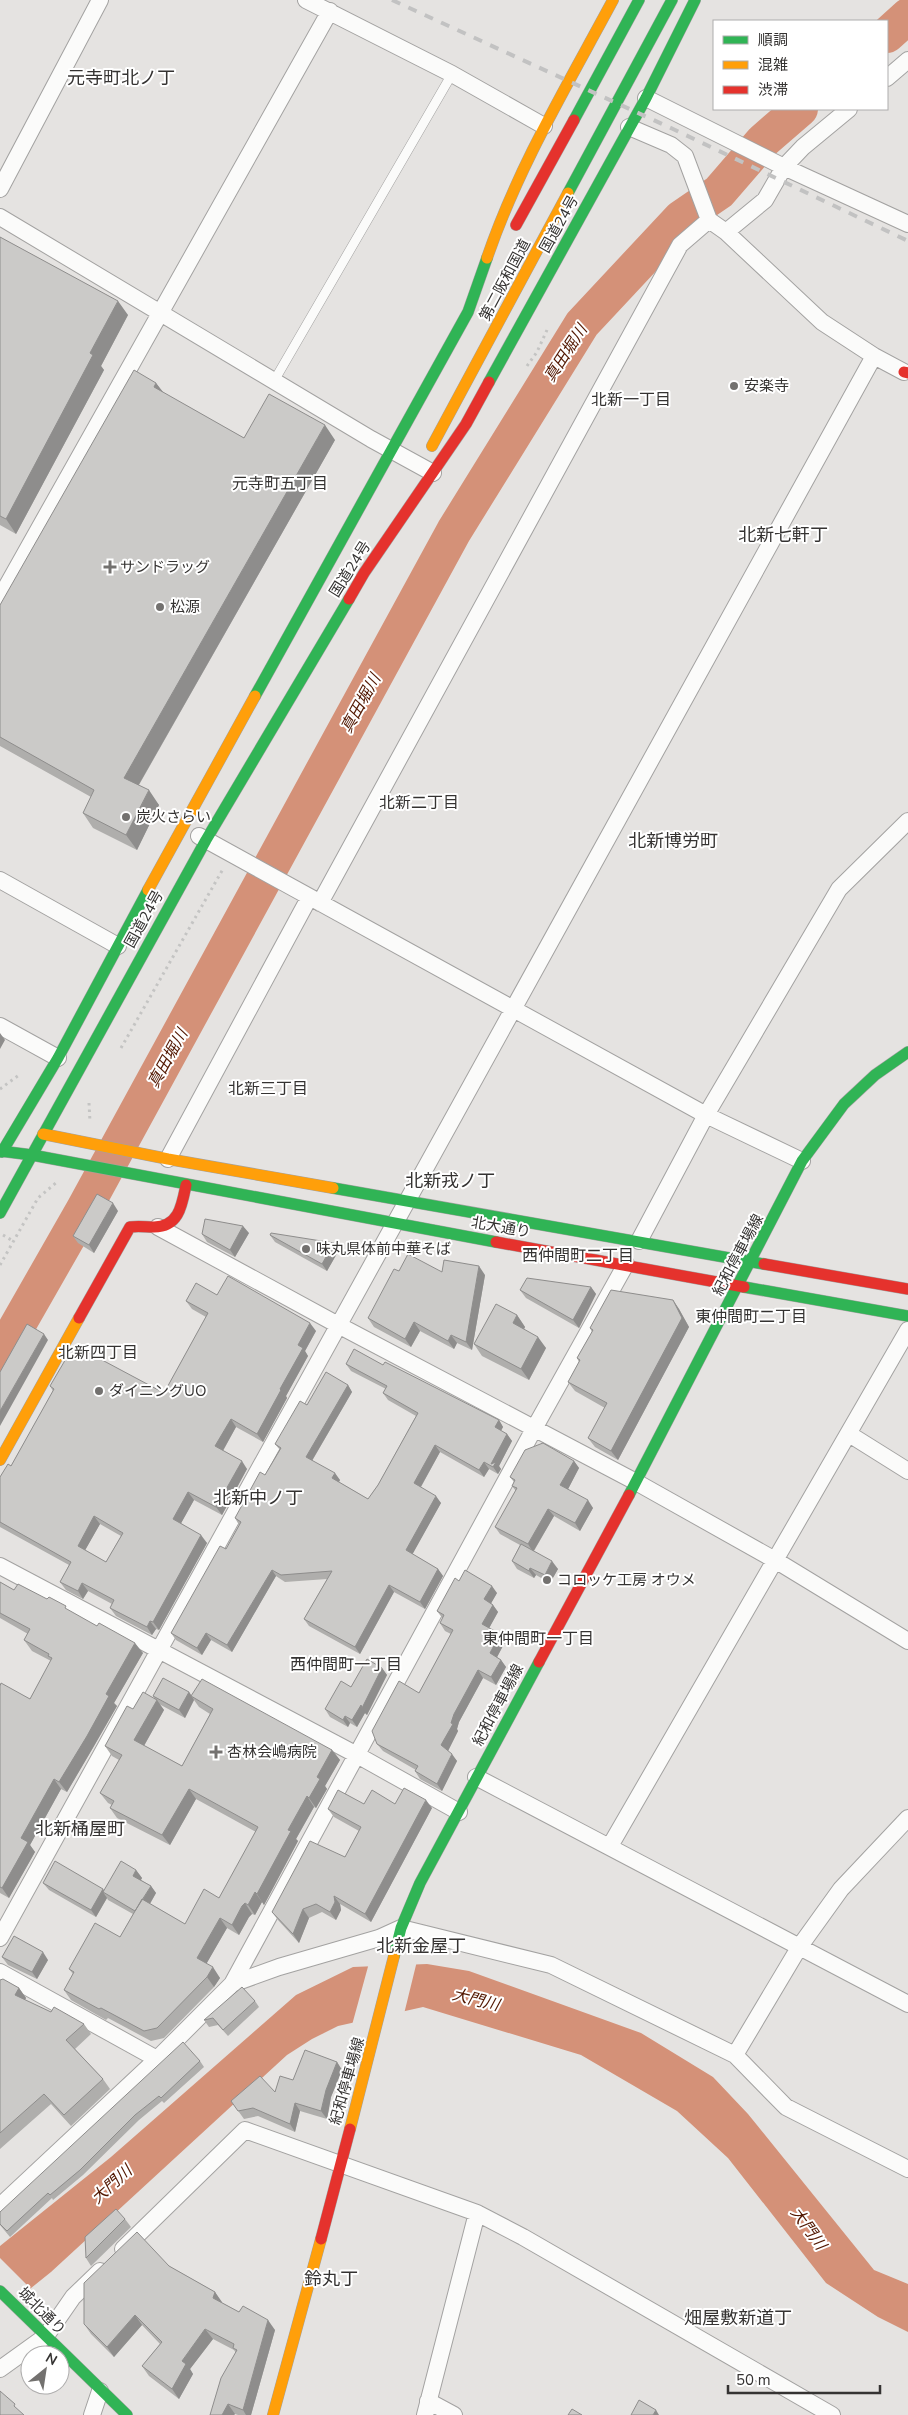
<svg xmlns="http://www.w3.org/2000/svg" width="908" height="2415" font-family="'Nunito Sans','Noto Sans JP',sans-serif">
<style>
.water{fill:#d49178}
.pier{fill:#e5e3e1}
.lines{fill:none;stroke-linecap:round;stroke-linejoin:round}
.river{stroke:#d49178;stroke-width:36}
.lane-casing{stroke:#a3a2a1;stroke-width:10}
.street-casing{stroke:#a3a2a1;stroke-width:18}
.fast-casing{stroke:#a3a2a1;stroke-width:12}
.slow-casing{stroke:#a3a2a1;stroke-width:12}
.jam-casing{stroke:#a3a2a1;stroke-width:12}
.path{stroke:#c4c4c3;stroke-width:3;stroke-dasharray:2.5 4;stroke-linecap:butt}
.lane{stroke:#fbfbfa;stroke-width:9}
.street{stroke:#fbfbfa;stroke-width:16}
.fast{stroke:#30b455;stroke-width:11}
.slow{stroke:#ff9f0a;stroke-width:11}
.jam{stroke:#e5322d;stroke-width:11}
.rail{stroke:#c2c2c2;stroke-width:4;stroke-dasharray:9 9;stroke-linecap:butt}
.wall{fill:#afaeac;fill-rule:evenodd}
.shaded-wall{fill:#8e8d8c}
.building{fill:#cbcac8;stroke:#8e8d8c;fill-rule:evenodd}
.poi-dot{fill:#73716f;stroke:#fff;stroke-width:2}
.labels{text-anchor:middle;stroke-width:4;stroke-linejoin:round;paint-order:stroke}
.street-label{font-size:15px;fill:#353332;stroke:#fff}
.poi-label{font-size:15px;fill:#353332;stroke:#fff;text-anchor:start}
.water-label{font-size:16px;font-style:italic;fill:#521700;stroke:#fff}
.neighbourhood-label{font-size:16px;fill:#353332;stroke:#fff}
.quarter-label{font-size:18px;fill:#353332;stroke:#fff}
</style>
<rect width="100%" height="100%" fill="#e5e3e1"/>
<path class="water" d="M427,1964l42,7 172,62 72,44 35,37 126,156 34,14v48l-30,-15 -52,-34 -98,-125 -51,-47 -96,-56 -158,-48 -85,19 -26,13 -25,16 -236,217 -51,41v-67l111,-89 185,-162 57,-28z"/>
<path class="pier" d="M417,1961l-13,53 -52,11 17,-62z
M0,2258l32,32 -32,25z"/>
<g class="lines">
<path class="river" d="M887,35l21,-19
M0,1356l84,-147 370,-678 128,-207 99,-106 38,-26 44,-51 37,-32"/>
<defs>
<path id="lane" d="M274,381l178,-307"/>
<path id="street" d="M306,0l146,74 92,52
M887,78l21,-18
M646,98l138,69 124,57
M629,127l42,18 14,11 24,64 17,12 96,90 52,34 30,16
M0,189l100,-189
M0,217l371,222 62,34
M726,232l39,-32 19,-33 19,-20 46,-38
M0,598l330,-587
M199,836l507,279 96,46
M0,880l118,66
M320,903l360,-658 29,-25
M0,1026l58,32
M168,1159l141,-261
M158,1227l182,99 296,156 139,78 133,81
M639,1241l67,-126 133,-226 69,-68
M849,1434l59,37
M0,1566l357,189 102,57
M476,1777l432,227
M610,1846l298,-516
M0,1938l874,-1582
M0,1972l157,87
M232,1984l47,-17 100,-29 22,-10 150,37 184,90 51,52 122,62
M735,2055l65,-109 41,-57 67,-71
M0,2206l157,-147 75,-75 303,-557 91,-163
M123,2249l122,-119 232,83 46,24 309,178
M0,2369l46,-33 27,-39 27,-26
M428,2401l26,14
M92,2415l8,-24
M425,2415l52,-202"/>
<path id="fast" d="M574,120l65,-120
M568,193l104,-193
M489,382l157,-284 49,-98
M255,696l213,-384 19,-54
M0,1151l32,4 174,-315 143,-241
M2,1152l56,-94 90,-168
M333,1188l431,76
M0,1213l32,-58 464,87
M744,1287l164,29
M629,1495l173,-334 42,-57 31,-29 33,-23
M394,1956l7,-28 19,-45 119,-221
M0,2291l127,124"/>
<path id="slow" d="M487,258c31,-91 81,-174 126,-258
M432,446l136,-253
M148,890l107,-194
M43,1134l125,25 165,29
M0,1460l79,-142
M350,2129l44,-173
M273,2415l48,-176"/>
<path id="jam" d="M516,225l58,-105
M904,372l4,1
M349,599l15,-26 102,-149 23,-42
M496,1242l248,45
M764,1264l144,25
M79,1318l51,-91c8,-1 16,0 24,0 25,0 28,-22 32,-42
M539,1662l90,-167
M321,2239l29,-110"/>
</defs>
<use href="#lane" class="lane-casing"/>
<use href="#street" class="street-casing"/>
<use href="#fast" class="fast-casing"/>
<use href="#slow" class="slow-casing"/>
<use href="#jam" class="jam-casing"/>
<path class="path" d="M527,366l10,-14 10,-22
M121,1048l102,-179
M0,1089l19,-14
M89,1103l1,19
M3,1235l10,6
M0,1265l38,-67 19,-16"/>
<use href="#lane" class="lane"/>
<use href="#street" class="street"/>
<use href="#fast" class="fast"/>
<use href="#slow" class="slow"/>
<use href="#jam" class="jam"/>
<path class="rail" d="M392,0l281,129 235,112"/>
</g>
<path class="wall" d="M0,237l128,78 -27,51 3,4 -88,164 -16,-9z
M156,383l7,10 81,45 91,2 -196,345 20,20 -22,45 -44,-22 -10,-15 8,-16 -91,-51v-141z
M118,1211l-24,42 -16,-10 -5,-7z
M249,1233l-14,24 -28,-15 -5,-8z
M270,1235l69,15 -12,21 -52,-29z
M399,1271l86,4 -13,75 -15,-7 -3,6 -34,-18 -9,16 -37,-20 -6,-9z
M591,1287l5,7 -17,34 -53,-30 -6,-8z
M217,1295l99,36 -11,20 3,5 -22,40 1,2 -24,44 -27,-15 -13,24 24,18 -25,46 -28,-15 -13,23 26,20 -48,87 -3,-1 -4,6 -36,-19 -6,-8 2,-4 -24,-13 -5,8 -17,-9 -6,-8 9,-17 -69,-38v-50l11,-11 42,-75 -3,-5 114,7 42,-76 -14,-8 -6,-8zM100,1524l21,12 -15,26 -21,-12z
M673,1300l6,9 10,18 -71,133 -23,-13 -7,-9 17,-30 -30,-17 -7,-9 11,-20 -2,-4 15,-26 -2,-4z
M517,1315l8,12 -1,2 22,19 -17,32 -47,-24 -8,-12z
M346,1364l37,1 116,55 4,7 -2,4 6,3 5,7 -13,25 2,3 -3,5 -9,-5 -5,8 -44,-25 -19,35 20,16 -29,51 26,15 5,7 -18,33 -31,-17 -34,62 -51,-28 -5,-7 23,-40 -42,3 -9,-6 -44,76 -21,-12 -9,15 -26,-15 -5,-7 55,-84 13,-24 -4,-7 30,-43 15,-25 -5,-6 32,-39 41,-20 4,7 -40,69 28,19 -1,2 29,17 10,-14 38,-69 -28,-16 -5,-7 3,-4 -35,-18z
M574,1461l5,7 -11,21 25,19 -13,23 -26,-15 -20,35 24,18 -8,14 -14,-8 -2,3 -17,-9 -5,-8 8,-16 -20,-11 -5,-7 21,-36 -4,-5 2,-4 -4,-5z
M459,1581l38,12 -6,10 2,2 5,7 -9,16 16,14 -8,15 4,3 5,7 -10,18 -13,-7 -24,44 -2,7 1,2 -10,20 9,10 -15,30 -22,-12 -5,-8 1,-1 -33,-19 -6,-7 42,-51 32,-59 -6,-3 -5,-8 3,-4 -6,-8z
M0,1582l14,8 33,9 22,12 74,42 -29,50 3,3 -23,40 -27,46 -6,-3 -31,56 5,7 -26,46 -9,-5v-207l30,13 21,-38 -19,-10 -8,-11 4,-6 -28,-16z
M382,1668l5,7 -20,40 -2,-2 -8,14 -7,-4 -2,4 -18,-10 -5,-8 26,-22z
M189,1692l3,4 140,54 8,10 -15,26 2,3 -11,19 -2,-1 -18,32 2,2 -34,64 -2,-3 -7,13 -3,-1 -3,3 -10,18 -12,-7 -21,36 14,14 -6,9 -50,51 -13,3 -43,-23 -2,2 -35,-20 -7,-10 9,-16 -4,-5 51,-32 13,-23 -25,-14 -1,-2 -11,19 -47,-27 -6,-7 61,7 32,-20 6,8 -1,2 10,6 5,7 -6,11 35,20 34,-26 37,-66 -60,-33 -26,46 -53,-27 -7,-10 2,-3 -4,-2 -8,-10 19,-33 -7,-4 -7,-10 28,-37 22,-10 -2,-3zM194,1700l5,7 11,7 -28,52 -38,-20 20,-36 -5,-6 26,14z
M364,1804h31l37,4 -61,114 -31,-18 1,6 -5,10 -14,-8 -13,6 -10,25 -21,-23 -6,-8 73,-55 14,-26 -25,-14 -6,-8z
M2,1957l46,3 -11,19 -29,-14z
M0,1980l19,8 7,10 -1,2 26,12 33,12 7,10 -16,15 28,30 7,10 -39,37 -20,-22 -51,45z
M255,2001l4,6 -31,29 -10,-11 -9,2 -5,-7z
M200,2061l4,6 -40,36 -2,-2 -23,19 -56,55 -30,25 -1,-2 -42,39 -10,-12v-13z
M337,2062l5,8 -11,27 -4,22 -27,-8 -5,21 -37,-16 -14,3 -13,-18 44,-9 18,-12z
M125,2219l6,8 -40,39 -5,-8z
M169,2266l46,26 6,10 18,10 36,18 -24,85h-13l-3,-1 -1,1h-24l26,-62 -2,-3 -21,-11 -23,30 3,5 -14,25 -30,-23 -7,-10 18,-22 -18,-19 -28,32 -23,-23 -7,-10z"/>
<path class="shaded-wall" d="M118,301l10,14 -27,51 3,4 -88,164 -10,-15 84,-166z
M156,383l11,14 -13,-10z
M325,425l10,15 -201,353 -10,-15z
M149,790l10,15 -22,45 -11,-15z
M0,1033l5,7 -5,9z
M113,1203l5,8 -24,42 -5,-8z
M243,1226l6,7 -14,24 -5,-7z
M334,1243l5,7 -12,21 -5,-7z
M479,1266l6,9 -13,75 -6,-8z
M591,1287l5,7 -17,34 -6,-8z
M673,1300l6,9 10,18 -71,133 -7,-9z
M517,1315l8,12 -4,8 -8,-12z
M414,1322l6,9 -9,16 -6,-8z
M310,1323l6,8 -11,20 3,5 -22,40 1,2 -24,44 -6,-8 23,-45 18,-44z
M44,1334l4,6 -48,86v-15z
M451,1335l6,8 -3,6 -6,-8z
M538,1337l8,11 -17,32 -8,-11z
M348,1385l4,7 -42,72 -4,-7z
M231,1419l5,8 -15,27 -6,-8z
M499,1420l4,7 -4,7 -4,-7z
M507,1434l5,7 -13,25 2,3 -3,5 -7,-10z
M435,1445l5,7 -21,38 -5,-7z
M242,1461l5,8 -25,46 -6,-8z
M574,1461l5,7 -13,25 -6,-8z
M484,1462l5,7 -5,8 -5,-7z
M335,1473l5,7 -3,5 -5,-7z
M188,1492l6,8 -15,27 -6,-8z
M436,1496l5,7 -30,54 -5,-7z
M588,1500l5,8 -13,23 -5,-8z
M548,1509l6,7 -21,36 -5,-8z
M94,1516l6,8 -17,30 -5,-8z
M201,1535l6,8 -48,87 -6,-8z
M552,1561l6,8 -8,14 -5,-8z
M530,1568l6,7 -2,3 -5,-7z
M438,1569l5,7 -18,33 -5,-7z
M272,1570l4,6 -44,76 -5,-7z
M82,1583l6,8 -5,8 -5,-8z
M389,1585l5,7 -34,62 -5,-7z
M492,1586l5,7 -8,14 -5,-8z
M493,1605l5,7 -11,20 -5,-8z
M150,1621l6,8 -4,6 -5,-8z
M206,1633l5,7 -9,15 -5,-7z
M500,1634l5,8 -10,19 -5,-8z
M135,1643l8,10 -29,50 3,3 -23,40 -27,46 -8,-10 47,-88z
M501,1660l5,7 -10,18 -5,-8z
M382,1668l5,7 -20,40 -2,-2 -8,14 -5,-7z
M478,1670l5,8 -24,44 -2,7 1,2 -11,22 -6,-8 13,-31z
M189,1692l5,8 -9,18 -6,-8z
M157,1700l7,10 -23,41 -7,-11z
M345,1716l5,7 -2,4 -5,-7z
M332,1750l8,10 -15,26 2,3 -11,19 -7,-10 8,-21z
M452,1754l5,7 -15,30 -5,-7z
M54,1779l7,10 -31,56 5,7 -26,46 -7,-10 19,-50z
M189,1789l7,10 -26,46 -8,-10z
M307,1796l7,11 -18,32 2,2 -34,64 -7,-11 31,-64z
M426,1800l6,8 -61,114 -6,-8z
M136,1870l6,8 -3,5 -6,-7z
M151,1886l5,7 -15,26 -5,-8z
M103,1889l4,5 -4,-2 4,6 -11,19 -5,-7z
M255,1892l7,10 -7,13 -7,-10z
M334,1896l6,8 1,6 -5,10 -6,-8z
M245,1903l7,11 -3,3 -10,18 -7,-10 10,-19z
M303,1909l6,9 -10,25 -6,-9z
M220,1918l7,10 -23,40 -7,-10z
M43,1952l5,8 -11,19 -5,-7z
M213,1967l7,11 -6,9 -7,-10z
M19,1988l7,10 -4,7 -7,-10z
M337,2062l5,8 -11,27 -4,22 -6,-8 5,-21z
M295,2103l5,8 -5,21 -5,-8z
M215,2292l7,10 -2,6 -7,-10z
M135,2315l7,10 -28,32 -7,-10z
M268,2320l7,10 -24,85h-5l-3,-5z
M205,2329l8,10 -23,30 3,5 -14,25 -7,-10 10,-28z
M228,2404l7,10 -1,1h-12z
M656,2410l3,5h-6z"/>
<path class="building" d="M0,237l118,64 -28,52 3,2 -87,164 -6,-3z
M134,370l22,13 -2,4 90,51 25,-44 56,31 -201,353 25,12 -23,45 -43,-22 11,-23 -94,-53v-132z
M97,1194l16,9 -24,42 -16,-9z
M205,1219l38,7 -13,24 -28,-16z
M271,1233l63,10 -12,21 -52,-29z
M408,1254l34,18 2,-12 35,6 -13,76 -15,-7 -3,6 -34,-19 -9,17 -37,-21 26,-49 5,2z
M228,1276l82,47 -12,22 5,3 -23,41 1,1 -24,44 -26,-15 -16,27 27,15 -26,46 -28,-15 -15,27 28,16 -48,87 -3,-1 -3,6 -37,-19 4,-8 -32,-17 -4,8 -18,-9 11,-20 -71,-40v-45l8,-13 3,2 43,-77 -4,-3 24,-41 90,48 44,-80 -22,-12 10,-18 21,12zM94,1516l29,17 -17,29 -28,-16z
M527,1278l64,9 -18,33 -53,-30z
M611,1290l62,10 9,18 -71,133 -23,-13 19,-35 -39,-21 12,-22 -3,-2 16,-28 -3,-2z
M496,1304l21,11 -4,8 25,14 -17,32 -47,-25z
M27,1324l17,10 -44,77v-39z
M354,1349l29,16 2,-3 114,58 -4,7 12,7 -16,30 5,-2 -3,5 -9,-5 -5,8 -44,-25 -21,38 22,13 -30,54 32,19 -18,33 -31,-17 -34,62 -51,-28 28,-48 -51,4 -9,-5 -45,75 -21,-12 -9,15 -26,-15 49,-87 6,3 15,-27 -6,-4 25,-46 5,3 16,-27 -6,-4 25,-43 7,4 19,-33 22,13 -42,72 29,16 -3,5 36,21 10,-14 40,-72 -35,-20 4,-7 -41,-22z
M543,1443l31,18 -14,24 28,15 -13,23 -27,-14 -20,35 -33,-17 22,-39 -5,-2 3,-6 -5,-3 15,-27z
M521,1544l31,17 -7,14 -15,-7 -1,3 -17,-10z
M465,1570l27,16 -8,13 9,6 -11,19 18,10 -10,19 11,7 -10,17 -13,-7 -24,44 -3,9 2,1 -12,21 11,9 -15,30 -22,-13 3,-5 -41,-22 -5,-13 27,-50 20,12 34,-63 -13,-7 4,-8 -7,-4 18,-33 4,3z
M0,1582l14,8 4,-6 29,15 2,-2 17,9 -1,2 32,18 2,-3 36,20 -29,51 3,2 -22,40 -28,46 -5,-3 -33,59 7,4 -26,46 -2,-1v-201l1,-3 29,16 22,-41 -4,-2 1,-2 -25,-14 6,-11 -30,-16z
M367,1659l15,9 -20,40 -1,-3 -9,15 -7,-4 -2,4 -18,-11 16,-28 10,6z
M163,1678l26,14 -10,18 -26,-14z
M202,1679l130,71 -15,27 3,2 -11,19 -2,-2 -19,34 3,1 -34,63 -2,-2 -7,13 -3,-2 -3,3 -10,19 -12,-7 -23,40 16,9 -6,10 -50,51 -13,3 -43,-23 -2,1 -35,-19 10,-18 -5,-3 26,-46 25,14 22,-38 43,25 19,-35 15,9 39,-71 -69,-38 -27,46 -52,-27 4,-7 -14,-8 22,-38 -17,-9 22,-40 6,3 10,-17 14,8 -23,40 48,26 31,-57 -22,-13z
M404,1788l22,12 -61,114 -31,-18 1,6 -5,10 -14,-8 -13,5 -10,25 -21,-22 38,-71 35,16 16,-30 -33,-18 10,-19 26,14 8,-14 23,14z
M55,1861l48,28 -12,21 -48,-27z
M121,1861l15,9 -3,6 18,10 -16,25 -32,-19z
M14,1936l29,16 -11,20 -30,-15z
M3,1979l16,9 -4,7 36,17 3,-5 30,17 -18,16 37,39 -39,36 -20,-21 -44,39v-153z
M242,1987l13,14 -32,29 -10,-12 -9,2z
M183,2042l17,19 -39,37 -2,-2 -24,19 -55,55 -30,25 -2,-2 -41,38 -7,-7v-12z
M305,2050l32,12 -11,28 -5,21 -26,-8 -5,21 -37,-16 -15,3 -7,-10 29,-25 15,16 5,-16 13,4z
M116,2209l9,10 -39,39 -1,-21z
M137,2232l32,34 46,26 -2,6 26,14 4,-6 25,14 -25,90 -15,-6 -6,11h-12l11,-37 16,-28 -4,-2 1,-4 -29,-15 -23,32 4,3 -14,25 -30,-23 20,-24 -27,-27 -28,32 -23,-23v-41z
M0,2391l15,13 -1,2 10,9h-24z
M639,2400l17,10 -3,5h-22z
M572,2409l10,6h-14z"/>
<g class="poi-dot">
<circle cx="734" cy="386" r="5"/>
<path d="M107.5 559.5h5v5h5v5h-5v5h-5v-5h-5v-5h5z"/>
<circle cx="160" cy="607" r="5"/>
<circle cx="126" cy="817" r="5"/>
<circle cx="306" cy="1249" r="5"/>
<circle cx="99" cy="1391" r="5"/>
<circle cx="547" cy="1580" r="5"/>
<path d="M213.5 1744.5h5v5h5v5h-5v5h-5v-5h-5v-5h5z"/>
</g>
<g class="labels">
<g class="street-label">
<text transform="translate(559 224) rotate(-61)" y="5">国道24号</text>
<text transform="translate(505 280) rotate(-62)" y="5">第二阪和国道</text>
<text transform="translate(350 569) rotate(-58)" y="5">国道24号</text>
<text transform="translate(144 919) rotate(-61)" y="5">国道24号</text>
<text transform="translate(501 1227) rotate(10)" y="5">北大通り</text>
<text transform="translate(738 1255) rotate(-62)" y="5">紀和停車場線</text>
<text transform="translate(498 1705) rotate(-62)" y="5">紀和停車場線</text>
<text transform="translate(347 2081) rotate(-74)" y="5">紀和停車場線</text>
<text transform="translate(42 2311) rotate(45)" y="5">城北通り</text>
</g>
<g class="poi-label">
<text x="744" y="391">安楽寺</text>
<text x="120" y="572">サンドラッグ</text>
<text x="170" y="612">松源</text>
<text x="136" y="822">炭火さらい</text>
<text x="316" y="1254">味丸県体前中華そば</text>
<text x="109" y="1396">ダイニングUO</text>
<text x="557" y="1585">コロッケ工房 オウメ</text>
<text x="227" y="1757">杏林会嶋病院</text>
</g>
<g class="water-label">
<text transform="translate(565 353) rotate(-57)" y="6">真田堀川</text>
<text transform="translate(360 703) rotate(-61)" y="6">真田堀川</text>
<text transform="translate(167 1058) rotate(-61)" y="6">真田堀川</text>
<text transform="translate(476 1999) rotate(14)" y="6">大門川</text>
<text transform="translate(111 2184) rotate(-42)" y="6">大門川</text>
<text transform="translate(809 2228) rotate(54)" y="6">大門川</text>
</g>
<g class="neighbourhood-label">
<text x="631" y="405">北新一丁目</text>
<text x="280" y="489">元寺町五丁目</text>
<text x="419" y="808">北新二丁目</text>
<text x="268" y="1094">北新三丁目</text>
<text x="578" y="1261">西仲間町二丁目</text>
<text x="751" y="1322">東仲間町二丁目</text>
<text x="98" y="1358">北新四丁目</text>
<text x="538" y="1644">東仲間町一丁目</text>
<text x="346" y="1670">西仲間町一丁目</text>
</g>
<g class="quarter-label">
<text x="121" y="84">元寺町北ノ丁</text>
<text x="783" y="541">北新七軒丁</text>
<text x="673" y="847">北新博労町</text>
<text x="450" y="1187">北新戎ノ丁</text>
<text x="258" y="1504">北新中ノ丁</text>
<text x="80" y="1835">北新桶屋町</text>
<text x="421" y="1952">北新金屋丁</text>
<text x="331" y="2285">鈴丸丁</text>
<text x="738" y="2324">畑屋敷新道丁</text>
</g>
</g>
<rect x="713" y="20" width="175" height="90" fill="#ffffff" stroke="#aeadad"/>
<rect x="723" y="36" width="25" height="8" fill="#30b455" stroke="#aeadad"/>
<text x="758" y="45" font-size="15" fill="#353332">順調</text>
<rect x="723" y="61" width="25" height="8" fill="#ff9f0a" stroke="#aeadad"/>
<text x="758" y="70" font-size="15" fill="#353332">混雑</text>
<rect x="723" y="86" width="25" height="8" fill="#e5322d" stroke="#aeadad"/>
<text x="758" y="95" font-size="15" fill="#353332">渋滞</text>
<g transform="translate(45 2370) rotate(30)"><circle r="24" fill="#ffffff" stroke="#aeadad"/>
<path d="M0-4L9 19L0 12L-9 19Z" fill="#73716f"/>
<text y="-8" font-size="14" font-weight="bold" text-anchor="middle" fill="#353332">N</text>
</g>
<path d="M728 2385v8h152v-8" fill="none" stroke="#353332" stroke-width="2.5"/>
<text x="736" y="2385" font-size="15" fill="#353332" stroke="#ffffff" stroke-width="4" paint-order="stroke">50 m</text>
</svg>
